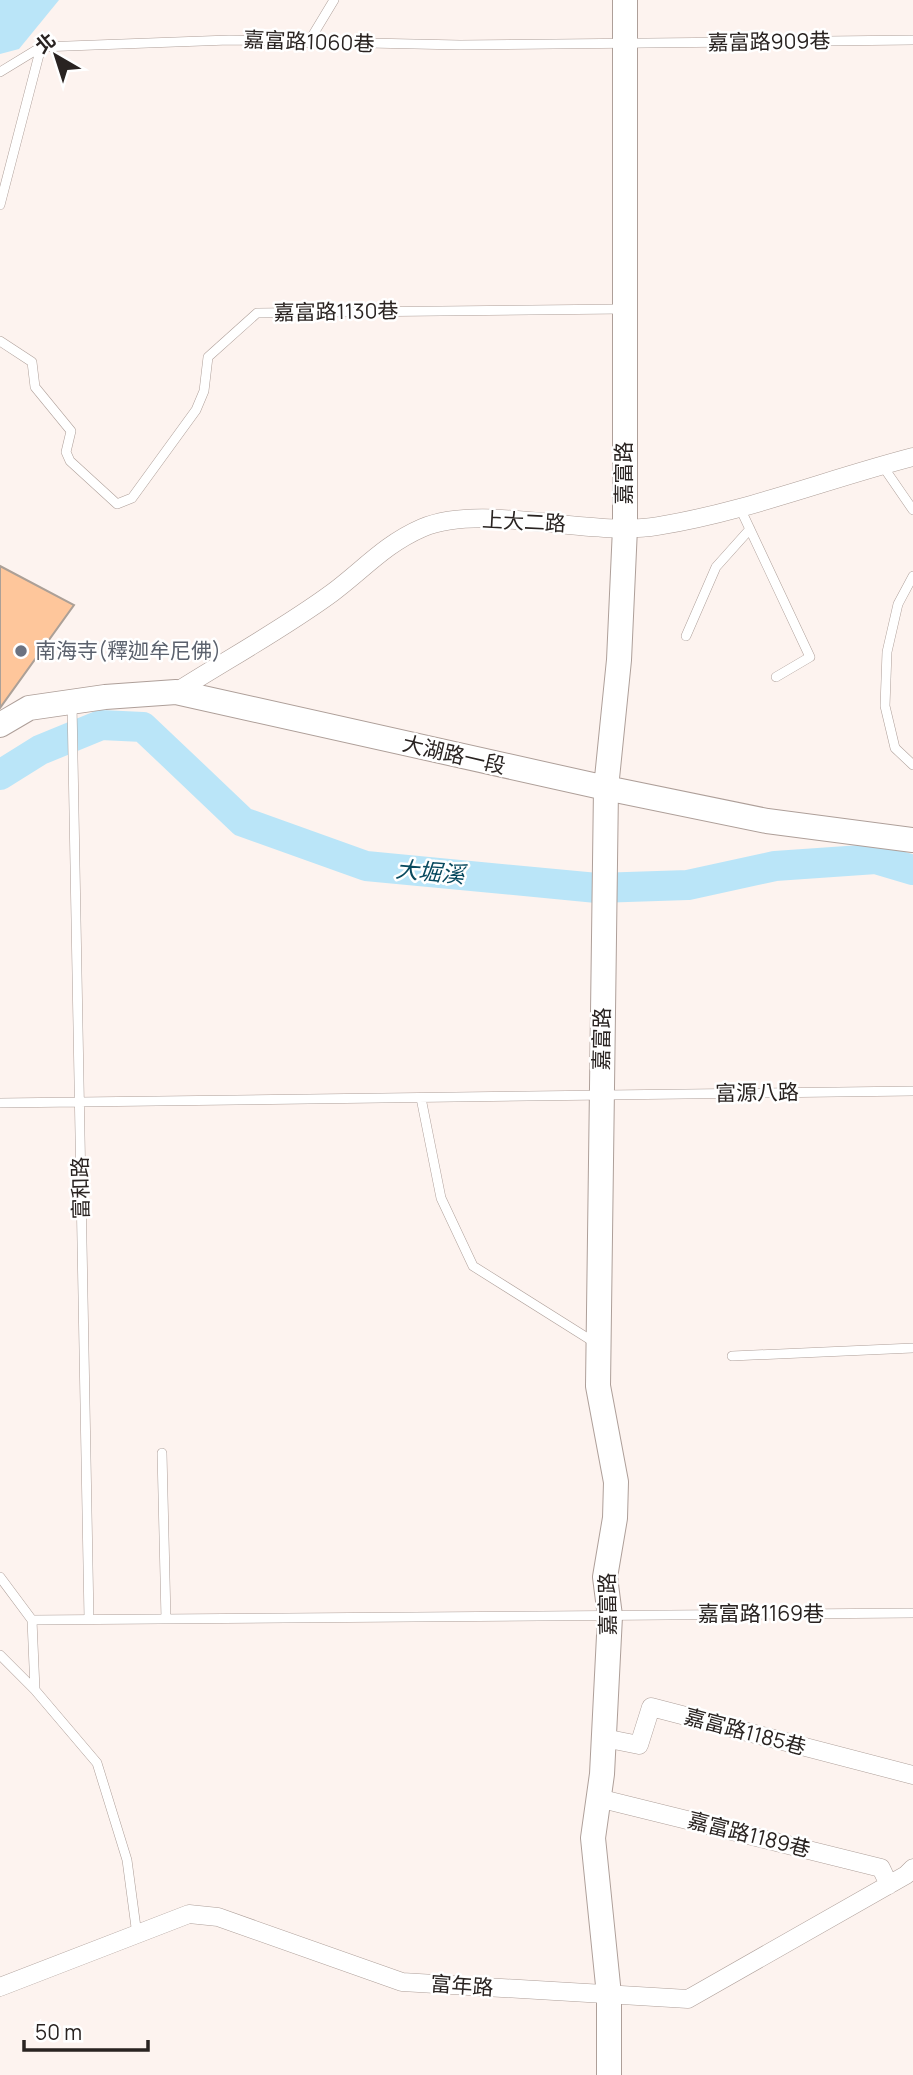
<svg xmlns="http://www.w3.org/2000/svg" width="913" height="2075" font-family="Manrope,'Noto Sans TC',sans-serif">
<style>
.water{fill:#bae5f8}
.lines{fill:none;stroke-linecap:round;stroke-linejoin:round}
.river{stroke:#bae5f8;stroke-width:30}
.building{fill:#fec69b;stroke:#aca097;stroke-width:2}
.lane-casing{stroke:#ae9f99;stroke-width:10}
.street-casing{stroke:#ae9f99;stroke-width:19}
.secondary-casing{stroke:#ae9f99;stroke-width:26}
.lane{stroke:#fff;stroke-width:9}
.street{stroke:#fff;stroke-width:18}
.secondary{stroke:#fff;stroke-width:24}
.worship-dot{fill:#6b7280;stroke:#fff;stroke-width:2.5}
.labels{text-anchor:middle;stroke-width:5;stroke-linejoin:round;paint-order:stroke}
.street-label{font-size:21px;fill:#292321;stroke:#fff}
.worship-label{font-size:21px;fill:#5b616d;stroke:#fff;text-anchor:start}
.water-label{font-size:23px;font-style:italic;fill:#084a5f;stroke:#fff}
</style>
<rect width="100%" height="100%" fill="#fdf3ef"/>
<path class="water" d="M0,0h59l-40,49 -19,5z"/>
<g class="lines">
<path class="river" d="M0,775l40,-25 61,-25 42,2 100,95 123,44 231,22 91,-3 87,-19 101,-7 37,11"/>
</g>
<path class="building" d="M0,566l74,39 -74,103z"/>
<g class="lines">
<defs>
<path id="lane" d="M308,43l26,-43
M0,72l41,-25 188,-7 231,5 453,-5
M0,205l41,-158
M0,341l32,21 3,25 36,44 -5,21 4,9 47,43 15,-6 64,-88 8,-19 4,-34 49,-44 365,-4
M882,465l31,45
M740,508l70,149 -34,20
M913,576l-15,28 -11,48 -2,54 10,42 18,17
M686,636l30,-69 34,-38
M72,704l17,915
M421,1098l20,100 32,68 124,78
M0,1103l913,-12
M732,1356l181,-8
M162,1453l4,166
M0,1577l32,43 3,70 62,73 30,97 10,75
M32,1620l881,-7
M0,1655l35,35"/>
<path id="street" d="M176,692c52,-33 107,-63 156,-99 31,-23 53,-49 90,-65 62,-26 167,10 236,-2 87,-14 170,-47 255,-69
M604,1738l35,7 12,-38 262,68
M598,1798l283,70 8,17
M0,1987l189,-73 29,3 184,65 286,17 218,-124 7,-7"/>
<path id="secondary" d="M0,725l29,-17 76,-11 71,-5 430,96 161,33 146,19
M609,2075v-80l-16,-157 9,-64 8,-158 -5,-39 10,-59 1,-36 -18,-96 8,-598 13,-128 6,-132v-528"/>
</defs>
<use href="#lane" class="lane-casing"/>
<use href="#street" class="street-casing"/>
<use href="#secondary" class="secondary-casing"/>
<use href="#lane" class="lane"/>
<use href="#street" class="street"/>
<use href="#secondary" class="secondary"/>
</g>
<circle class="worship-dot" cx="21" cy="651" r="7"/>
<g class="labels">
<g class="street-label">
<text transform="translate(309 42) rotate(2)" y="7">嘉富路1060巷</text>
<text transform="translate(769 42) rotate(-1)" y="7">嘉富路909巷</text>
<text transform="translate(336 312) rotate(-1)" y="7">嘉富路1130巷</text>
<text transform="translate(624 473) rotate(-90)" y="7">嘉富路</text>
<text transform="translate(524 522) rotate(3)" y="7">上大二路</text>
<text transform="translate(454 755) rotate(13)" y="7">大湖路一段</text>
<text transform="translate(602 1039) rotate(-89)" y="7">嘉富路</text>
<text transform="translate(757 1093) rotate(-1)" y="7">富源八路</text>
<text transform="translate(81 1188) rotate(-91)" y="7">富和路</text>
<text transform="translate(608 1604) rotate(-91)" y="7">嘉富路</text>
<text x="761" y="1621">嘉富路1169巷</text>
<text transform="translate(745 1732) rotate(15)" y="7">嘉富路1185巷</text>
<text transform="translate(749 1835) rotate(14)" y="7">嘉富路1189巷</text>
<text transform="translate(462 1986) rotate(4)" y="7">富年路</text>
</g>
<g class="worship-label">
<text x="35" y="658">南海寺(釋迦牟尼佛)</text>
</g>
<g class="water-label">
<text transform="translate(430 872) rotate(5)" y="8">大堀溪</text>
</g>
</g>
<g transform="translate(56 56) rotate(321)" stroke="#ffffff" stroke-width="5" paint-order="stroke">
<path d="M0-5L12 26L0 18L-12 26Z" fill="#292321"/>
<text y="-10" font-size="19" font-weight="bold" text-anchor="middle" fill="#292321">北</text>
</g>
<path d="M24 2040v10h124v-10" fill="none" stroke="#292321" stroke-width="3.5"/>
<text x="35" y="2040" font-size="21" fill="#292321" stroke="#ffffff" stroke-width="5" paint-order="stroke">50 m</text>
</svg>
